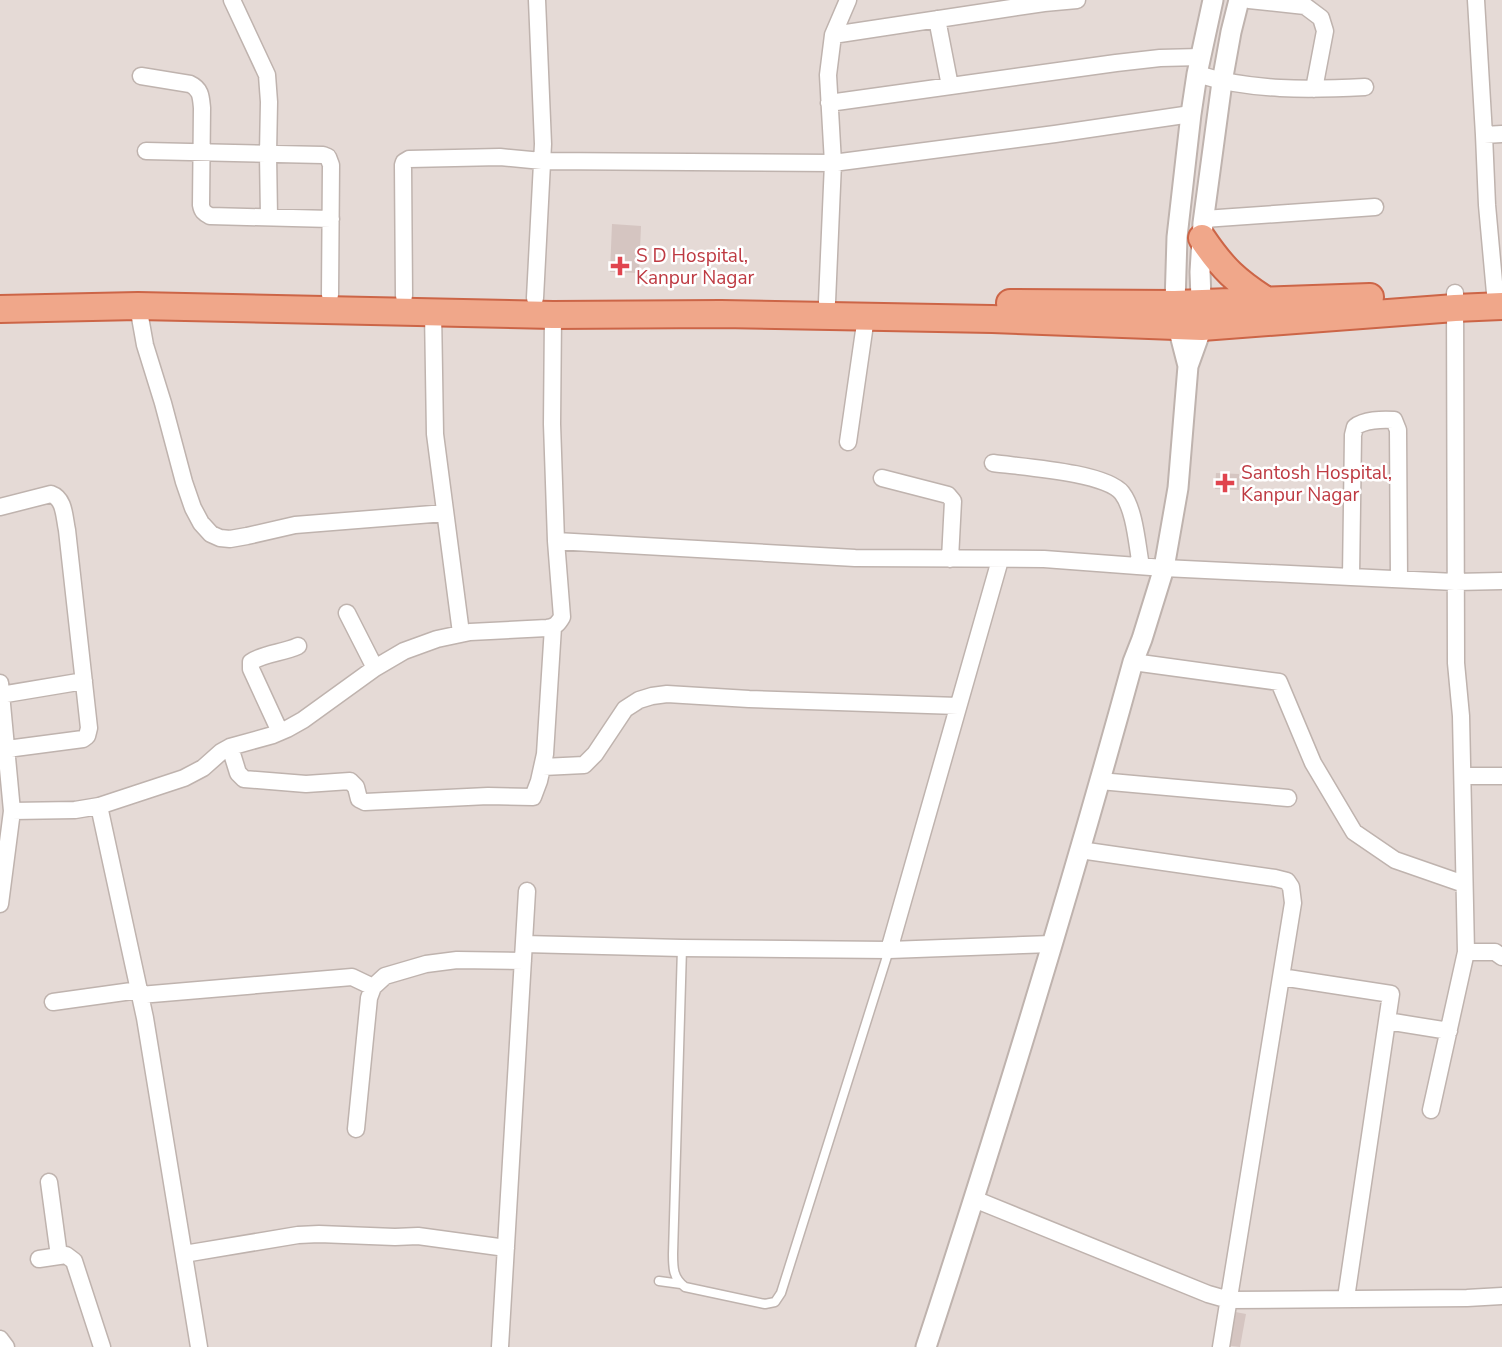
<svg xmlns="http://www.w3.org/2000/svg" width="1502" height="1347" font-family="'Nunito Sans',sans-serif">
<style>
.residential{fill:#e5dad6}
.building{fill:#d5c5c1}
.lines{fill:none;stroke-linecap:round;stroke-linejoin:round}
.service-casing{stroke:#bfb3ae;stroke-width:11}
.minor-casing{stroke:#bfb3ae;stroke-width:19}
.tertiary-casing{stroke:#bfb3ae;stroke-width:23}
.trunk-casing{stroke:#cc6547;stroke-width:30}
.service{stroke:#fff;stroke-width:8}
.minor{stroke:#fff;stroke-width:16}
.tertiary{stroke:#fff;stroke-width:19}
.trunk{stroke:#f0a78a;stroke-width:26}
.health-dot{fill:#e0444e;stroke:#fff;stroke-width:2.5}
.labels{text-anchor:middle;stroke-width:5;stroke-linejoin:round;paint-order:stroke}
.health-label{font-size:19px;fill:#be3a42;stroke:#fff;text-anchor:start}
</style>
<rect width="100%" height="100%" fill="#f2eae7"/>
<path class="residential" d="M0,0h1502v1347h-1502z"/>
<path class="building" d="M612,224l29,2 -2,47 -29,-1z
M1216,473l23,1v16l-24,-1z
M1230,1311l16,3 -6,33 -16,-2z"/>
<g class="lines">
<defs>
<path id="service" d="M682,948l-9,306c0,14 0,24 12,33l80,17 10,-2 6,-9 108,-343
M659,1281l22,3"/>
<path id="minor" d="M232,0l35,75 2,27 -1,52 1,63
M1038,0l6,3 33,-3
M1249,0l56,6 16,12 4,13 -11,58
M1476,0l8,135 18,-1
M937,19l13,67
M833,35l211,-32
M1197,74c54,17 112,16 168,13
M141,76l49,8c11,5 11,13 12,24l-1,97c1,6 3,8 9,11l121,3
M829,103l287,-40 44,-5 41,-1
M1484,135l3,70 8,88
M146,151l177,4 5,2 3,8 -1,130
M1204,219l171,-12
M404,296l-1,-131 1,-3 5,-3 91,-2 42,4 291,2 222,-29 136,-20
M535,298l8,-154 -6,-144
M827,302l6,-139 -5,-88 5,-40 15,-35
M138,306l7,39 18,58 21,79 9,26 8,15 10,11 9,4 10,1 17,-3 48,-11 150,-12
M433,311l2,123 26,199
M848,442l18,-125
M993,463c28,4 112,9 129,30 13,17 15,52 19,73
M882,478l66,17 5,6 -3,58
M0,507l51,-13c14,5 13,23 16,36l22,198 -2,8 -4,3 -76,10
M556,541l299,17 189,1 120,9 187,9 104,5 47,-1
M1351,577l2,-142 2,-8c9,-7 27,-8 39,-7l4,10 1,149
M347,613l28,55
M1133,662l146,20 34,81 41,69 41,28 69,24
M0,683l12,128 -12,93
M0,695l84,-14
M280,732l-29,-63v-7c13,-9 32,-9 47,-16
M230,747l8,26 6,6 62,5 44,-3 6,6 3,12 6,3 123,-6 45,1 6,-16 6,-27 8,-127
M543,767l41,-2 11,-11 30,-45 14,-9 13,-4 15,-2 82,5 209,7
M1463,776h39
M1100,781l188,17
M99,806l46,212 54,329
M12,811l63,-1 24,-4 85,-28 19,-10 18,-16 9,-5 43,-12 14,-6 16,-9 72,-52 29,-17 33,-12 33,-7 77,-4c8,-1 11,-4 15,-11l-6,-76 -4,-117 1,-109
M1080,850l195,28 12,3 4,6 2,16 -72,444
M524,944l158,4 207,2 163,-6
M889,950l111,-390
M1466,952h29l7,5
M1281,977l110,17 -45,304
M140,995l212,-18 21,10
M53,1002l86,-12
M1387,1021l62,10
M1431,1110l35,-158 -5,-236 -5,-53 -1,-370
M356,1129l13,-131 4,-11 12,-11 41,-12 31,-4 66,1
M49,1182l10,74
M974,1199l234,95 21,6 238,-2 35,-2
M184,1254l114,-19 21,-1 76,3 23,-1 88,12
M39,1259l27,-4 8,6 28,86
M0,1339l6,8
M500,1347l27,-456"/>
<path id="tertiary" d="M1188,366l14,-39 -2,-55 3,-49 19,-141 9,-50 8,-32
M926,1347c74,-226 144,-455 207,-685l9,-23 22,-71 14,-80 10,-122 -10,-39 -3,-23 2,-67 14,-123 6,-40 16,-74"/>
<path id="trunk" d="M1202,238c21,31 34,43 65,63
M1010,303l165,1 195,-7
M0,309l138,-3 415,9 168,-1 271,5 210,8 253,-19 47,-2"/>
</defs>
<use href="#service" class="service-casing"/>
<use href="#minor" class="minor-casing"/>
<use href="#tertiary" class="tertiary-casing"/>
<use href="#trunk" class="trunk-casing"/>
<use href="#service" class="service"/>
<use href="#minor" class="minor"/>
<use href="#tertiary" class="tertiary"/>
<use href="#trunk" class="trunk"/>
</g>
<g class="health-dot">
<path d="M616.5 255.5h7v7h7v7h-7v7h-7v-7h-7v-7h7z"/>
<path d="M1221.5 472.5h7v7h7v7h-7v7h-7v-7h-7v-7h7z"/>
</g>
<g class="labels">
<g class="health-label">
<text x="636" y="262">S D Hospital,<tspan x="636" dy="22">Kanpur Nagar</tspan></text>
<text x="1241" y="479">Santosh Hospital,<tspan x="1241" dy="22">Kanpur Nagar</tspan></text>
</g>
</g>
</svg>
